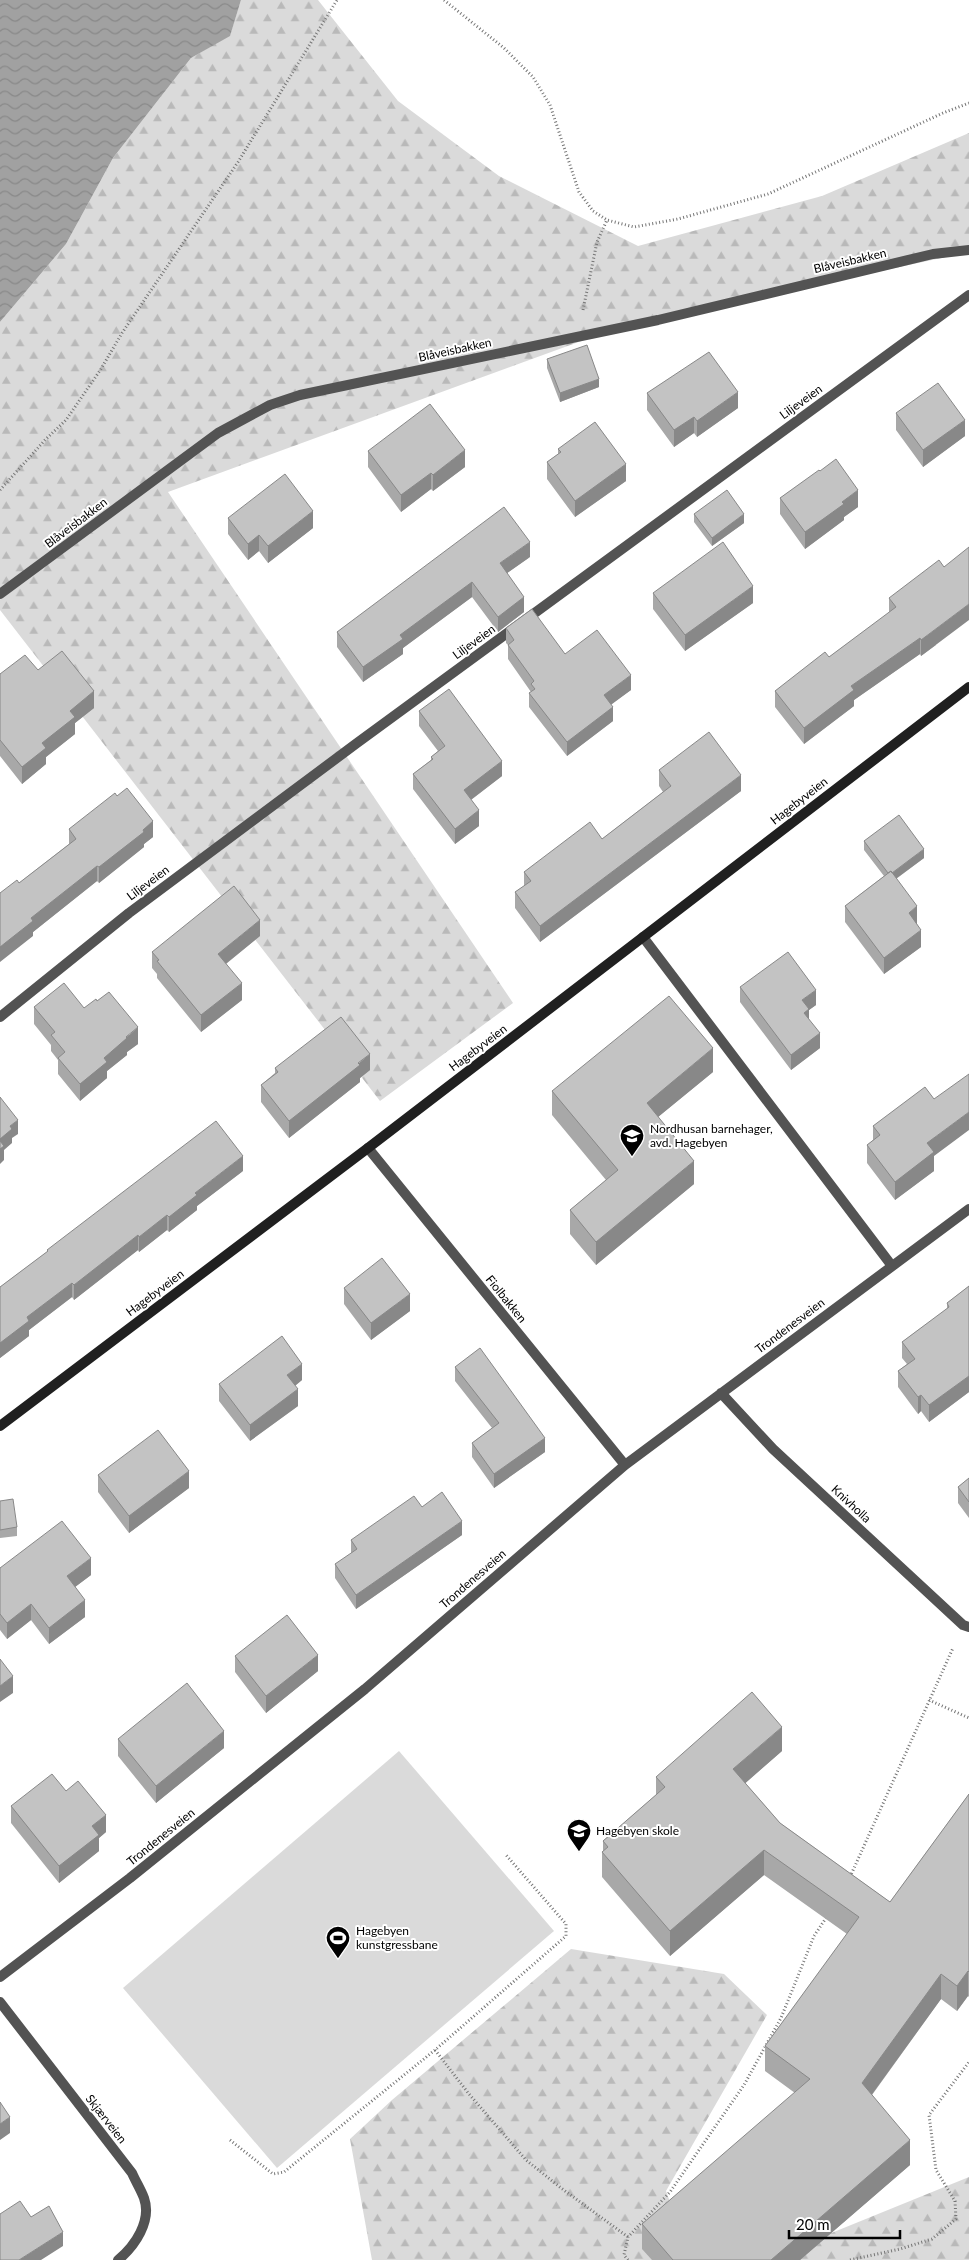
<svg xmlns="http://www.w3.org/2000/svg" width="969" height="2260" font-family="Lato,sans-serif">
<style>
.forest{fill:url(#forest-firs)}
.garden{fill:#dadada}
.water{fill:url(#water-waves)}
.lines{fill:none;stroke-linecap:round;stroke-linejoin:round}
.path{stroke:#757575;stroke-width:3;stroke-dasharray:1 2.5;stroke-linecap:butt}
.street{stroke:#535353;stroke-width:10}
.secondary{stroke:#202020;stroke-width:10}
.wall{fill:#a8a8a8}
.shaded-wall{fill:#888}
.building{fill:#c3c3c3;stroke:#888}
.labels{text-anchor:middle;stroke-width:4;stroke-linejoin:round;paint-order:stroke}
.street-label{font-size:12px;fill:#000;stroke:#fff}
.poi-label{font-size:12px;fill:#000;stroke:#fff;text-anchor:start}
</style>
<defs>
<pattern id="forest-firs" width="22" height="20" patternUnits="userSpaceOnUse" patternTransform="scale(1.25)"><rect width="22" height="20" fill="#dadada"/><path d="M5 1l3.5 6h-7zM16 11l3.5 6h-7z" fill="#b9b9b9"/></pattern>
<pattern id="water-waves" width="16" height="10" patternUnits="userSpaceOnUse" patternTransform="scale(1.25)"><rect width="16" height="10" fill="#a1a1a1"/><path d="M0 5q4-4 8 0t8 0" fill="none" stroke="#898989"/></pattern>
</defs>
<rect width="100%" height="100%" fill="#fff"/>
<path class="forest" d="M241,0h77l80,101 101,75 139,70 184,-50 147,-63v119l-352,76 -449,164 345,511 -133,98 -380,-491v-288l66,-78 47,-86 78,-100 39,-23z
M571,1949l153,25 43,41 -101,176 25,69h-319l-22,-121 42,-39z
M969,2177v83h-204z"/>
<path class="garden" d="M399,1751l155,180 -277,237 -154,-180z"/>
<path class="water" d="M0,0h241l-11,36 -39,22 -78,100 -47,86 -66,78z"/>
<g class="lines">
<path class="path" d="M444,0l60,48 29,29 17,28 29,87 14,19 14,9 27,7 44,-8 90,-25 175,-81 26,-10
M583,310l14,-68 10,-22
M0,490l45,-50 21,-20 35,-51 21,-36 116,-171 99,-162
M929,1700l40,18
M850,1877l103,-229
M435,2050l34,44 57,66 35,28 67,49
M230,2140l43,34 11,-2 151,-122 131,-114v-12l-60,-69
M628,2260l-4,-5 4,-18 42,-45 74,-107 37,-67 33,-82 14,-21
M850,2260l50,-11 32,-10 24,-20 -1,-18 -19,-31 -7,-55 40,-53"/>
<path class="street" d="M0,594l218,-161 52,-28 30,-10 358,-75 275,-66 36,-4
M643,937l249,329
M0,1017l129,-104 228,-170 612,-448
M368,1148l257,317
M721,1393l52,56 190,176 6,2
M0,1977l130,-99 235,-189 260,-224 344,-256
M0,2002l132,171c4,9 9,17 12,25 8,23 -9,48 -26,62"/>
<path class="secondary" d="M0,1426l368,-278 601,-461"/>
</g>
<path class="wall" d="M547,359l52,28 -39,15 -13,-34z
M647,393l91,15 -41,29 -3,-4 -20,14 -27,-37z
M896,413l69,23 -42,31 -27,-37z
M558,449l68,32 -51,36 -28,-38v-17l11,-8z
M368,451l97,16 -32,24 -2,-2 -30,23 -33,-45z
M820,471l38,36 -14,10v3l-39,29 -25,-35v-16z
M694,514l50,9 -32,23 -18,-24z
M228,518l85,10 -45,35 -9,-12 -11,9 -20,-26z
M530,557l-23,16 17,39 -26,20 -26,-35 -69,51v6l-40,28 -26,-35v-15z
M653,593l100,10 -68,48 -32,-42z
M889,598l47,47 -15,11 -1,-2 -66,46v6l-50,38 -29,-37v-16l54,-34 60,-44z
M506,628l59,26 66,36 -20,14 2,17 -46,35 -38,-49v-14l2,-1 -23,-33v-14l-2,-2z
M38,670l56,38 -19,15v11l-29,23v7l-24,20 -22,-28v-82z
M419,711l83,65 -31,24 8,26 -24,18 -42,-55v-15l18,-14v-3l7,-6 -19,-25z
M659,770l82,21 -201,151 -25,-34v-16l9,-6v-14l78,-33 61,-47 -4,-6z
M69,829l84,8 -9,7v3l-45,36 -2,-2 -64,51v4l-14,-53 50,-39z
M864,841l60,17 -28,21 21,44v1l4,23 -37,27 -39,-52v-16l39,-30 -20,-26z
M260,936l-34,28 16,36 -41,32 -44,-54v-4l-5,-6v-16z
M740,987l76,18 -7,5v9l11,29 -29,22 -51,-68z
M97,1001l41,43 -11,8v3l-20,16v7l-27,23 -22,-27v-14l-7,-9v-6l-17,-21v-17l50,1z
M275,1068l95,2 -10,8v4l-71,56 -28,-36v-17l14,-12z
M713,1072l-55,45 36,67 -98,81 -26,-31v-24l36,-30 -54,-65v-24z
M934,1099v72l-39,29 -28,-37v-18l6,-5v-14z
M243,1171l-46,35v4l-28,22 -2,-2 -28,22 -1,-2 -64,50 -2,-3 -43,33v6l-29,22v-71l47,-35v-2z
M969,1286v106l-40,30 -8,-11 -3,3 -20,-27v-16l9,-7 -5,-6v-16l45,-33v-6z
M344,1288l66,23 -39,29 -27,-36z
M455,1367l90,85 -51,36 -22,-31v-14l20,-15 -37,-47z
M302,1380l-7,6 3,20 -48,35 -31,-40v-17z
M98,1475l91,13 -60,45 -31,-41z
M969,1478v40l-11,-15v-16z
M0,1501l17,26v9l-17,2z
M422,1507l40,28 -106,74 -21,-31v-14l16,-10v-14z
M0,1568l91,7 -16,12 10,30 -36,27 -18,-24 -24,19 -7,-9z
M235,1656l83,15 -52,42 -31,-41z
M118,1739l106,9 -68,55 -38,-47z
M782,1751l-37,32 35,40 110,79 79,-108v203l-1,-1 -11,15 -16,-12 -69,96 38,70 -110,95h-148l-10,-11v-25l153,-131 -30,-22v-25l82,-112 -83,-59 -94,81 -68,-79v-25l1,-1v-10l53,-46v-18z
M66,1791l40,41 -7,6v13l-40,32 -48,-60v-17z"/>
<path class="shaded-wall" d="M599,379v8l-39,15v-9z
M738,392v16l-41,29v-16z
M694,417v16l-20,14v-17z
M965,420v16l-42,31v-17z
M465,450v17l-32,24v-16z
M626,464v17l-51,36v-16z
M431,473v16l-30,23v-17z
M858,490v17l-14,10v3l-39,29v-17l37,-30z
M313,511v17l-45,35v-17z
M744,514v9l-32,23v-8z
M259,535v16l-11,9v-16z
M530,542v15l-30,21v-15z
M472,582v15l-69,51v6l-40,28v-15l37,-32z
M753,586v17l-68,48v-16z
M524,597v15l-26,20v-15z
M969,604v16l-48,36v-16z
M920,638v16l-66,46v6l-50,38v-16l47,-42z
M631,675v15l-27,20v-15z
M94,691v17l-19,15v11l-29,23v7l-24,20v-17l48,-56z
M613,707v14l-46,35v-14z
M502,761v15l-38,29v-15z
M741,775v16l-201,151v-16z
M479,810v16l-24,18v-15z
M153,821v16l-9,7v3l-45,36v-16z
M924,849v9l-34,25v-8z
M97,866v15l-64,51v4l-33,26v-15l31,-29z
M917,906v17l-8,7v-17z
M260,920v16l-42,34v-16z
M921,930v17l-37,27v-16z
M242,983v17l-41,32v-17z
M816,990v15l-7,5v14l-5,4 -2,-28z
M138,1027v17l-11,8v3l-20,16v7l-27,23v-17l24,-26z
M820,1033v15l-29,22v-15z
M713,1048v24l-66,54v-23z
M370,1054v16l-10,8v4l-71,56v-17z
M969,1112v18l-35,26v15l-39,29v-18l32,-39z
M18,1120v14l-6,4v5l-8,7v10l-4,4v-25l10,-13z
M243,1156v15l-46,35v4l-28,22v-15l26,-24z
M694,1161v23l-98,81v-23z
M167,1215v15l-28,22v-15z
M138,1235v15l-64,50v-15z
M72,1283v14l-43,33v6l-29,22v-15l27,-26z
M410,1294v17l-39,29v-17z
M302,1364v16l-15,12v-17z
M969,1376v16l-40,30v-17z
M298,1389v17l-48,35v-16z
M921,1395v16l-3,3v-17z
M545,1438v14l-51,36v-14z
M189,1471v17l-60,45v-17z
M462,1521v14l-106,74v-14z
M91,1558v17l-24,18v-17z
M85,1600v17l-36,27v-16z
M31,1604v16l-24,19v-16z
M318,1655v16l-52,42v-17z
M13,1676v17l-13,9v-16z
M782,1727v24l-49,43v-25z
M224,1731v17l-68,55v-17z
M106,1815v17l-7,6v13l-40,32v-17l33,-40z
M764,1850v25l-94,81v-25z
M968,1971v25l-11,15v-25z
M941,1974v25l-79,109v-25z
M10,2117v16l-10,7v-16z
M910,2140v25l-110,95h-29z
M63,2232v14l-22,14h-22z"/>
<path class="building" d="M587,345l12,34 -39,14 -13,-34z
M709,352l29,40 -41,29 -3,-4 -20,13 -27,-37z
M938,383l27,37 -42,30 -27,-37z
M430,404l35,46 -32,25 -2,-2 -30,22 -33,-44z
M595,422l31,42 -51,37 -28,-39 14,-10 -3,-3z
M836,459l22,31 -16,12 2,2 -39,28 -25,-34 39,-28 1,1z
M285,474l28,37 -45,35 -9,-11 -11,9 -20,-26z
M727,490l17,24 -32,24 -18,-24z
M504,507l26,35 -30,21 24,34 -26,20 -26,-35 -72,53 3,4 -40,28 -26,-35z
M723,542l30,44 -68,49 -32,-42z
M969,547v57l-48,36 -1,-2 -69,48 3,4 -50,38 -29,-37 50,-39 4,5 67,-50 -7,-9 50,-38 5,7z
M532,609l33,45 32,-24 34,45 -27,20 9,12 -46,35 -38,-49 6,-4 -4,-5 3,-3 -26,-36 6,-5 -8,-12z
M62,651l32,40 -24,20 5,6 -33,26 4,5 -24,19 -22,-27v-66l25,-19 13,15z
M449,689l53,72 -38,29 15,20 -24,19 -42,-55 20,-15 -2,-2 14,-11 -26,-35z
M709,732l32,43 -201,151 -25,-34 16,-11 -7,-9 66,-50 12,17 69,-53 -12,-16z
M127,788l26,33 -10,9 1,2 -45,35 -2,-1 -66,52 2,3 -33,26v-54l17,-13 2,3 57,-44 -7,-10 46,-36 2,3z
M899,815l25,34 -32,24 -1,-2 -3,2 -24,-32z
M891,871l26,35 -8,7 12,17 -37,28 -39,-52z
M234,886l26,34 -42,34 24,29 -41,32 -44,-54 2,-1 -7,-8z
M788,952l28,38 -14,10 7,9 -5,4 16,20 -29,22 -51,-68z
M64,983l20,25 12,-9 1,2 12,-9 29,35 -12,10 1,1 -23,20 3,4 -27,22 -22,-26 7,-6 -14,-17 4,-3 -21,-25z
M669,996l44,52 -66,55 47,58 -98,81 -26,-32 48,-40 -66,-79z
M341,1017l29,37 -12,9 2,2 -71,56 -28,-36 17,-13 -3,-4z
M969,1074v38l-42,31 7,9 -39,30 -28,-37 13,-10 -7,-9 52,-39 9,12z
M0,1097l18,23 -8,6 2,3 -12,10z
M216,1121l27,35 -48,37 2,2 -28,22 -2,-2 -28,22 -1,-2 -64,50 -2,-2 -45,34 2,4 -29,22v-56l48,-36 -1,-1z
M0,1141l4,5 -4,3z
M382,1258l28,36 -39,29 -27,-35z
M969,1286v90l-40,29 -8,-10 -3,2 -20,-26 17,-12 -13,-17 47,-35 -2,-4z
M282,1336l20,28 -15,11 11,14 -48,36 -31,-41z
M480,1348l65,90 -51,36 -22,-31 27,-20 -44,-56z
M158,1430l31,41 -60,45 -31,-41z
M969,1478v24l-11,-15z
M442,1492l20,29 -106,74 -21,-31 22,-15 -6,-9 63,-44 8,11z
M13,1499l4,28 -17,3v-29z
M62,1521l29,37 -24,18 18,24 -36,28 -18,-24 -24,19 -7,-9v-46z
M287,1615l31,40 -52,41 -31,-40z
M0,1659l13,17 -13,10z
M187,1683l37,48 -68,55 -38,-47z
M752,1692l30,35 -49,42 47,54 110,79 79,-108v178l-1,-1 -11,15 -16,-12 -79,109 48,57 -139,120h-98l-31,-36 168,-145 -45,-33 94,-129 -95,-67 -94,81 -68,-79 6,-5 -5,-6 62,-54 -9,-10z
M52,1774l14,17 12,-10 28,34 -14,11 7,9 -40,31 -48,-60z
M0,2102l10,15 -10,7z
M20,2201l11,16 18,-11 14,26 -44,28h-19v-46z"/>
<defs>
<symbol id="school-pin" viewBox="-11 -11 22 30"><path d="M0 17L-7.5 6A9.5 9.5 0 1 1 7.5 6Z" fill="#000" stroke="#fff"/><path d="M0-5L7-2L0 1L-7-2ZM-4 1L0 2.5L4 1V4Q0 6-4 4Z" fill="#fff"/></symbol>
<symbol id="stadium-pin" viewBox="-11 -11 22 30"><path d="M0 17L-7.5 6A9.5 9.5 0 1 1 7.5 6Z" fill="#000" stroke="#fff"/><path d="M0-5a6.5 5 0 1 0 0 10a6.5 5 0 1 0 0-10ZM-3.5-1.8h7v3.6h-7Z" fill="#fff"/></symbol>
</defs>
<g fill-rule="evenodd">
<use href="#school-pin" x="618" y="1122" width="28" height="38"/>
<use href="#school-pin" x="565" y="1817" width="28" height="38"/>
<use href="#stadium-pin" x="324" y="1924" width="28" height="38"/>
</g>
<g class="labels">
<g class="street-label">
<text transform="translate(850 261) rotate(-13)" y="4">Blåveisbakken</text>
<text transform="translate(455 350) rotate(-12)" y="4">Blåveisbakken</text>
<text transform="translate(801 402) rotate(-36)" y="4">Liljeveien</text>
<text transform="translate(76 523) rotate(-37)" y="4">Blåveisbakken</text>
<text transform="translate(474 642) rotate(-36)" y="4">Liljeveien</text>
<text transform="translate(799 801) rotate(-38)" y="4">Hagebyveien</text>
<text transform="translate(148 883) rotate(-37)" y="4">Liljeveien</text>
<text transform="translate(478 1048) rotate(-37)" y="4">Hagebyveien</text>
<text transform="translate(155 1293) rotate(-37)" y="4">Hagebyveien</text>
<text transform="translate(506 1299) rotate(51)" y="4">Fiolbakken</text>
<text transform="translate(790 1326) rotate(-37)" y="4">Trondenesveien</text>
<text transform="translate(851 1504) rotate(43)" y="4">Knivholla</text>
<text transform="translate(473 1579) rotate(-41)" y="4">Trondenesveien</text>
<text transform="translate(161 1837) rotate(-39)" y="4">Trondenesveien</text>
<text transform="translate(106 2119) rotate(52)" y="4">Skjærveien</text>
</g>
<g class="poi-label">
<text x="650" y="1133">Nordhusan barnehager,<tspan x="650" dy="14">avd. Hagebyen</tspan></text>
<text x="596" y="1835">Hagebyen skole</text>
<text x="356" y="1935">Hagebyen<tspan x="356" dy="14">kunstgressbane</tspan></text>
</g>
</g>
<path d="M789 2230v8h111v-8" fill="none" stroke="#000000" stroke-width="2.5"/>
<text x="796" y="2230" font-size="15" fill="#000000" stroke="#ffffff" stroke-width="4" paint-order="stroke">20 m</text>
</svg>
